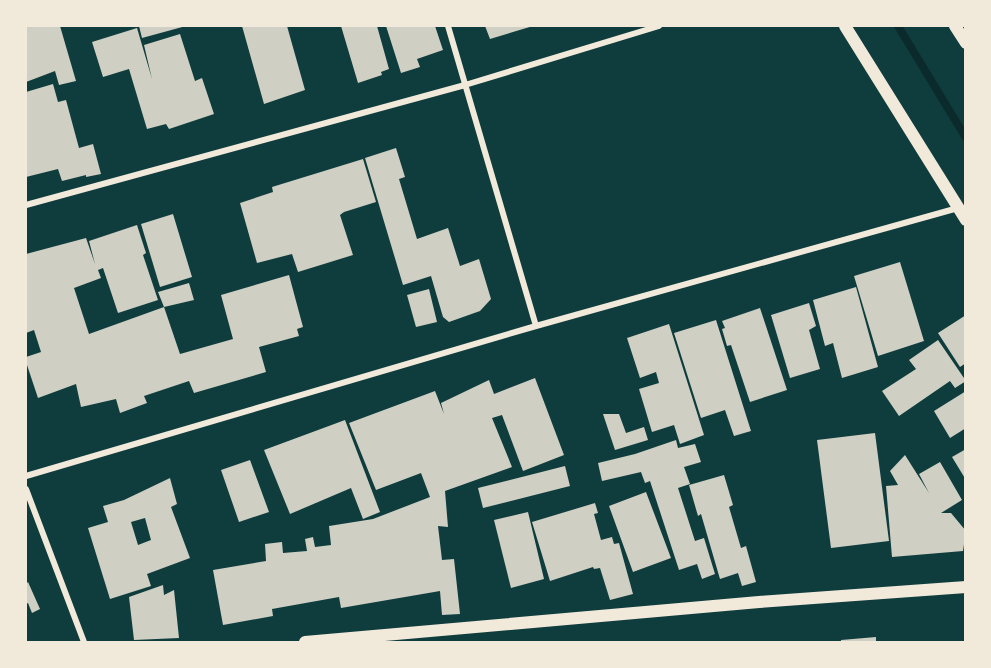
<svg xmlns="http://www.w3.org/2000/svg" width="991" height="668" font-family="'Exo 2',sans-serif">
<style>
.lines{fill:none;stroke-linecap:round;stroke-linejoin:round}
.stream{stroke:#0a2a2b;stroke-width:8}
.building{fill:#cfcfc3;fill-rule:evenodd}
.minor{stroke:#f1e9da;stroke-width:6}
.secondary{stroke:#f1e9da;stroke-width:12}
</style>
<rect width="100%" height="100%" fill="#0f3d3e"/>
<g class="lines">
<path class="stream" d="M898,26l68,112"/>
</g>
<path class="building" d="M26,26h34l16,55 -17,4 -4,-14 -29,11z
M139,26h47l-44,12z
M242,26h45l18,64 -41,14z
M341,26h36l12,43 -8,3 1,3 -24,8z
M386,26h49l8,24 -26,9 3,8 -19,6z
M485,26h48l-43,13z
M137,28l15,51 -8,-34 36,-11 15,47 7,-3 12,36 -45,15 -3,-5 -19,5 -18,-60 -26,8 -11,-35z
M53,84l5,18 8,-2 13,48 14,-4 8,30 -15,3v-2l-24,6 -4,-12 -32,8v-85z
M396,148l9,29 -6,2 18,60 31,-11 12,38 19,-7 12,40 -11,12 -31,11 -6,-5 -12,-41 -28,9 -38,-127z
M363,159l13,43 -32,10 -4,3 13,40 -55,17 -6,-18 -35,9 -17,-60 33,-11 -1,-5z
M173,214l19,63 -32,10 -19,-63z
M137,225l9,28 -3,2 15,45 -40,13 -15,-45 -5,2 3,8 -27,10 15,46 75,-27 -6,-15 31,-9 5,17 -30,7 16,47 53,-15 -12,-44 68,-20 14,52 -6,2 2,7 -40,11 7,25 -72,21 -5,-12 -45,15 3,7 -27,10 -4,-14 -35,8 -5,-23 -38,14 -12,-36v-5l15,-5 -7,-22 -8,3v-79l60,-16 9,26 -6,-23z
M900,262l24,79 -46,15 -24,-80z
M856,287l22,80 -36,11 -9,-35 -8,3 -12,-46z
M429,289l8,33 -21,5 -9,-32z
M809,303l7,23 -7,4 11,39 -30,9 -19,-63z
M760,308l27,82 -37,12 -19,-57 -4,1 -5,-17 3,-1 -3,-7z
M966,315v48l-6,4 -22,-34z
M716,320l35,111 -17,5 -9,-26 -24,8 -27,-85z
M669,324l35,111 -24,9 -6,-19 -22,7 -13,-43 20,-6 -3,-11 -16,6 -13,-40z
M938,340l28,41 -11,7 -5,-7 -51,35 -17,-25 34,-22 -7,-9z
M535,378l29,77 -41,16 -21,-56 -10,3 20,49 -67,24 3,36 -10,-1 4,34 12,-1 6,55 -18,1 -2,-24 -99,17 -2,-11 -67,12 1,7 -50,9 -10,-55 53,-9 -1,-17 17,-2 1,11 24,-2 -2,-12 8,-2 2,10 16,-2 -2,-19 44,-7 57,-22 -9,-24 -45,17 -27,-67 86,-32 9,23 -3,-11 48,-23 5,14z
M966,391v37l-16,10 -16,-27z
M603,414h16l7,19 18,-6 4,13 -33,10z
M345,420l35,92 -17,7 -12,-31 -61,26 -26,-64z
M875,433l14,108 -58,7 -14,-108z
M676,440l2,8 17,-4 6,18 -17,5 6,17 -12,4 17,53 9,-3 11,36 -13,5 -5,-15 -18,6 -29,-89 -5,2 -4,-11 -39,9 -4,-18 37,-9z
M966,449v31l-14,-23z
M905,455l24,38 -10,-19 21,-12 22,38 -21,13h10l15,18 -3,20 -71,6 -6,-71 12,-1 -8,-14z
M250,460l19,52 -30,10 -18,-52z
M565,466l5,20 -87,22 -5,-20z
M724,475l9,30 -4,2 12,41 5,-2 10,36 -14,4 -4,-13 -18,6 -19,-65 -3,2 -9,-31z
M170,478l7,26 -6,3 19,51 -43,16 4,12 -41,13 -22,-71 20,-6 -5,-16 21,-6zM145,518l6,22 -13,5 -7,-23z
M646,492l25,66 -38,14 -24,-66z
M595,503l3,10 -4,1 7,26 11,-3 2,7 5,-1 14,51 -23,6 -10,-32 -6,1 -1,-2 -43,14 -18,-59z
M528,512l16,67 -33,9 -17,-68z
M28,582l12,27 -8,4 -4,-10 -2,1v-20z
M163,585l1,10 10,-5 5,48 -45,2 -5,-43z
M876,637v5h-35v-2z"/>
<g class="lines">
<path class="minor" d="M448,26l88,300
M26,205l439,-120 194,-59
M26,476l510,-150 422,-118
M26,489l58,153"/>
<path class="secondary" d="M845,26l121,194
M955,26l11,17
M305,642l454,-40 207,-15"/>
</g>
<rect width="991" height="668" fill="none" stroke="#f1e9da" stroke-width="54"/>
</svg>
